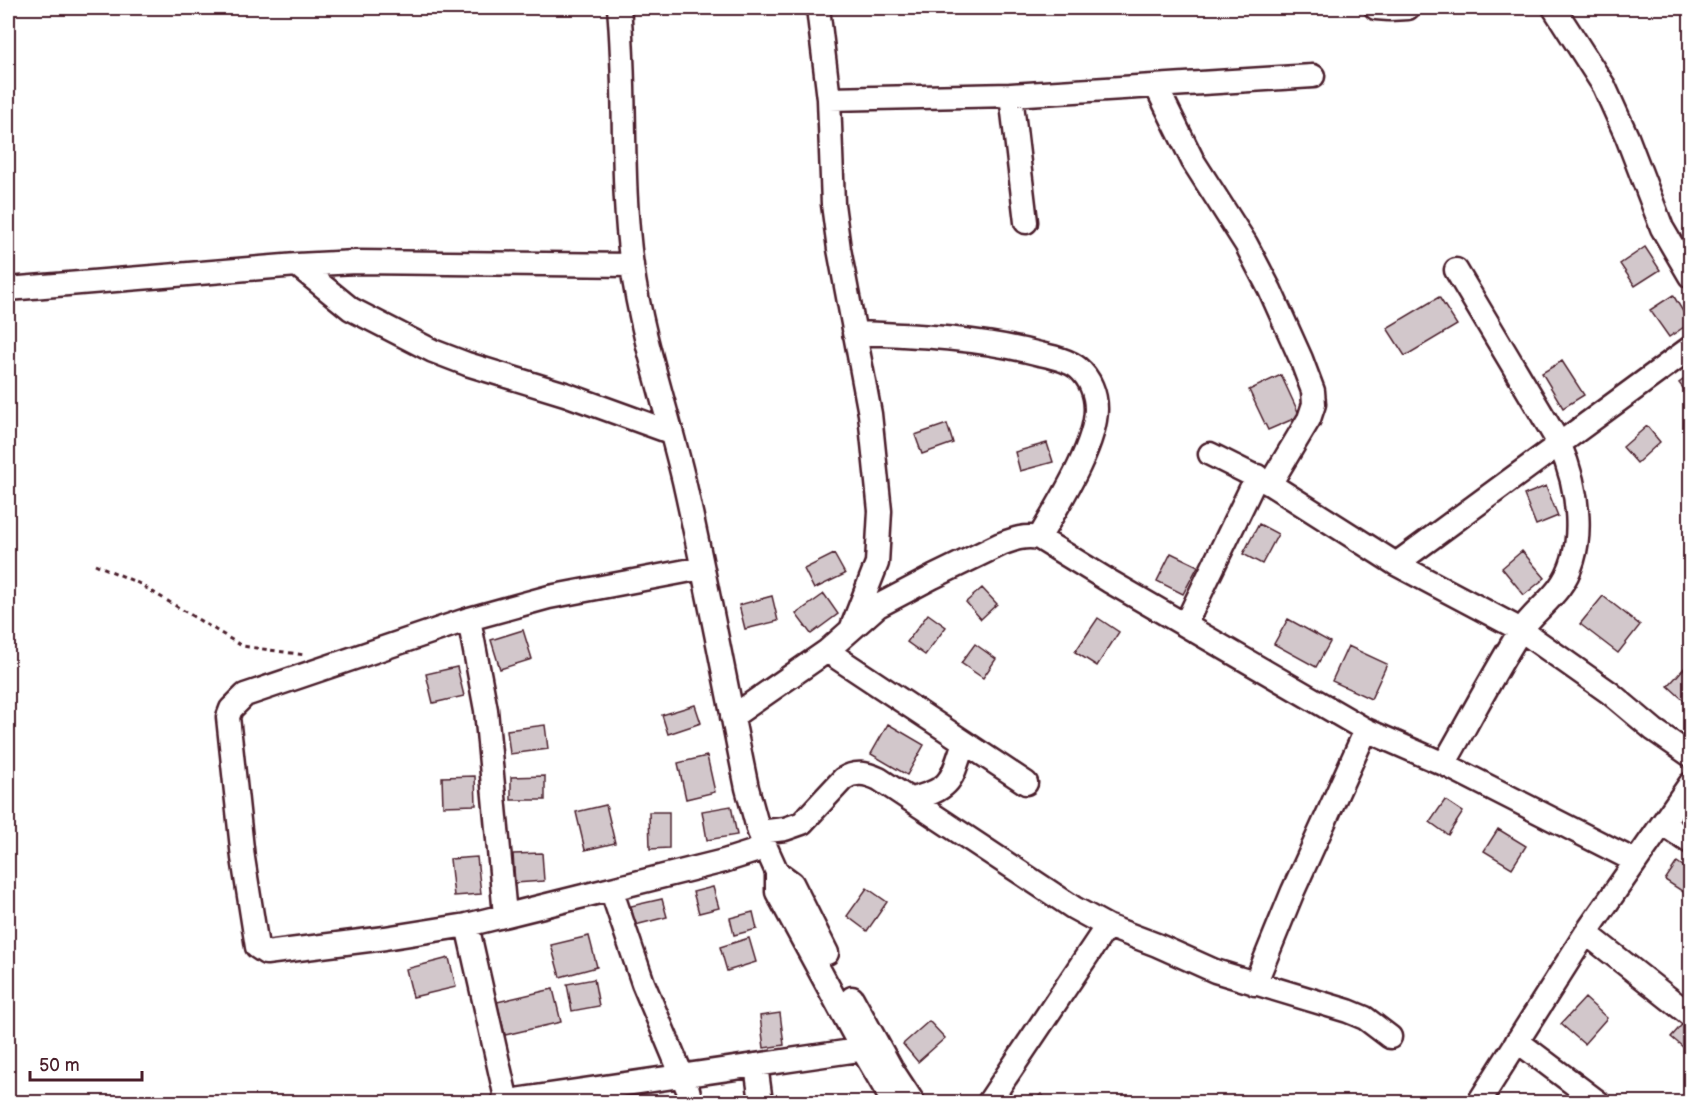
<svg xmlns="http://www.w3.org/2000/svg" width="1698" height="1110" font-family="'Balsamiq Sans',sans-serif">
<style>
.building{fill:#d2c7cb;stroke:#4a1f2b;stroke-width:1.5}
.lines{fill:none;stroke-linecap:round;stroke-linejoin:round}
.minor-casing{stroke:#4a1f2b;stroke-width:27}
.path{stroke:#4a1f2b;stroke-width:3;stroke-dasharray:4.5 4.5;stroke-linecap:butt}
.minor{stroke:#fff;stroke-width:22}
</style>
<rect width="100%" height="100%" fill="#fff"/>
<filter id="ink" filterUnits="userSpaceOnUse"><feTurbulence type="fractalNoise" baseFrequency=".0167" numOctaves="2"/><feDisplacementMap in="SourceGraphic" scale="12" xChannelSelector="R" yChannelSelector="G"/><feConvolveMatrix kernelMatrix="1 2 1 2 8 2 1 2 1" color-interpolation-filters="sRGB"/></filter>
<g filter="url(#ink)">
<path class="building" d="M1645,247l15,23 -25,16 -15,-22z
M1673,295l17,28 -21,14 -19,-27z
M1439,297l18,28 -52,31 -18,-28z
M1562,361l22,34 -21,13 -21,-35z
M1281,375l19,41 -32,14 -19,-40z
M1690,375v22l-11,-14z
M947,424l6,19 -31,11 -7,-19z
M1647,426l13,16 -23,21 -14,-16z
M1047,443l6,19 -33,9 -5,-19z
M1546,486l12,30 -22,9 -12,-30z
M1259,524l19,10 -16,30 -19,-10z
M1522,551l23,27 -21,17 -22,-27z
M1171,553l27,13 -15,28 -26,-13z
M834,554l11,20 -31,15 -10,-20z
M982,588l15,16 -16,15 -15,-17z
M824,594l14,20 -27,20 -15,-20z
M772,596l6,25 -33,8 -6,-24z
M1603,596l37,29 -22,28 -38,-29z
M928,614l18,13 -21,28 -18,-13z
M1098,618l21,14 -22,34 -22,-14z
M1288,619l42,23 -14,25 -42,-23z
M523,630l9,29 -32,10 -9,-29z
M975,644l21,15 -13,19 -22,-15z
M1348,646l39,18 -16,35 -39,-18z
M1686,666l4,4v36l-22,-20z
M457,667l7,29 -31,7 -7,-29z
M695,705l6,18 -33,11 -6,-19z
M888,724l36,21 -17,30 -36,-21z
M545,725l3,24 -38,5 -3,-24z
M707,756l8,36 -29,7 -8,-36z
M475,776l1,29 -33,1 -1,-29z
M545,776v24h-34v-23z
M1445,800l18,12 -15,23 -18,-13z
M606,805l9,38 -30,7 -9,-38z
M731,806l6,29 -30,5 -5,-29z
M649,812h20v36l-19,1z
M1498,829l28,17 -14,22 -28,-17z
M542,853l2,28 -29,2 -2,-29z
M477,857l4,37 -27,2 -4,-37z
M1677,862l13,9v21l-2,3 -23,-15z
M713,887l6,21 -20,5 -6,-21z
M867,888l20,14 -20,29 -20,-15z
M662,899l5,18 -32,8 -4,-19z
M753,912l4,17 -23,6 -4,-17z
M589,936l8,31 -37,10 -9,-32z
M749,938l7,24 -29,9 -7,-24z
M449,958l7,29 -43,10 -7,-28z
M594,979l5,27 -27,5 -5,-27z
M553,989l8,33 -56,13 -8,-33z
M1585,998l22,20 -23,26 -23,-20z
M780,1013l4,32 -20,3 -4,-32z
M1686,1020l4,4v29l-19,-16z
M929,1021l16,17 -27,24 -15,-18z
M1041,1094l9,8h-17z"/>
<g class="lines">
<defs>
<path id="minor" d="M619,8c8,85 1,172 13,258 10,73 35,143 52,215 23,102 42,205 63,307l12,44 18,40v20l85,157 31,53
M818,8l11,91 4,105 6,45 31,165 10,97 -3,52 -25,64
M1376,8l13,1 19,-1
M1554,8l50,78 23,51 35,91 28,48
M1156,86l37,75 53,83 24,46 31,69 12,32 1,13 -5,15 -39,65
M1011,95l15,127
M829,99l182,-4 302,-19
M297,265l54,44 82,42 34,13 98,30 105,38
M8,289l289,-24 59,-3 276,3
M854,333c63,2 125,5 186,21 13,3 28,6 38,14 12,10 18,26 18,41 0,37 -38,96 -57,129
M1210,454l60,30 126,80 125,66 89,63 44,37 36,25
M1396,564l294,-216
M702,568l-153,29 -80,22 -224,76 -14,14 -3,8 15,141 14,89 9,6 119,-15 82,-13 257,-64 41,-13
M469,619l17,91 19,205
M1185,625l72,-149
M827,651l199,132
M732,717l95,-66 51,-45 55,-29 68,-33c13,-5 24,-9 38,-6l70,43 257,149 78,34 191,97
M1444,764c25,-43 48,-88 75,-131 11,-17 28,-29 40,-45 30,-40 19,-102 0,-145l-103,-173
M911,799c42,-10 40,-19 53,-57
M1663,824l27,18
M759,832l26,-3 17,-6 41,-44c12,-8 23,-6 36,0l195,129 33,18 50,19 58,26 133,40 17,7 25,19
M777,872l15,11 35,70
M611,889l32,94 45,107 3,12
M467,925l40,177
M1586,933l104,82
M1255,984l38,-93 73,-161
M852,998l40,72 21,32
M1517,1041l81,61
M756,1065l5,37
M502,1102l377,-55
M989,1102l118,-176
M1479,1102l107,-169 104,-149"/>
</defs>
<use href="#minor" class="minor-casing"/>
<path class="path" d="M95,564l43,19 104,63 63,9"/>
<use href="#minor" class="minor"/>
</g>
</g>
<rect width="1698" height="1110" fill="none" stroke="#fff" stroke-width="30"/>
<rect x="15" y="15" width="1668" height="1080" fill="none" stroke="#4a1f2b" stroke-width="2" filter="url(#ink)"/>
<path d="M30 1071v9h112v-9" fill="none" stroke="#4a1f2b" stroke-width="3"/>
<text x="39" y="1071" font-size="18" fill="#4a1f2b" stroke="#ffffff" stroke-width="4.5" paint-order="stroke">50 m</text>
</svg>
